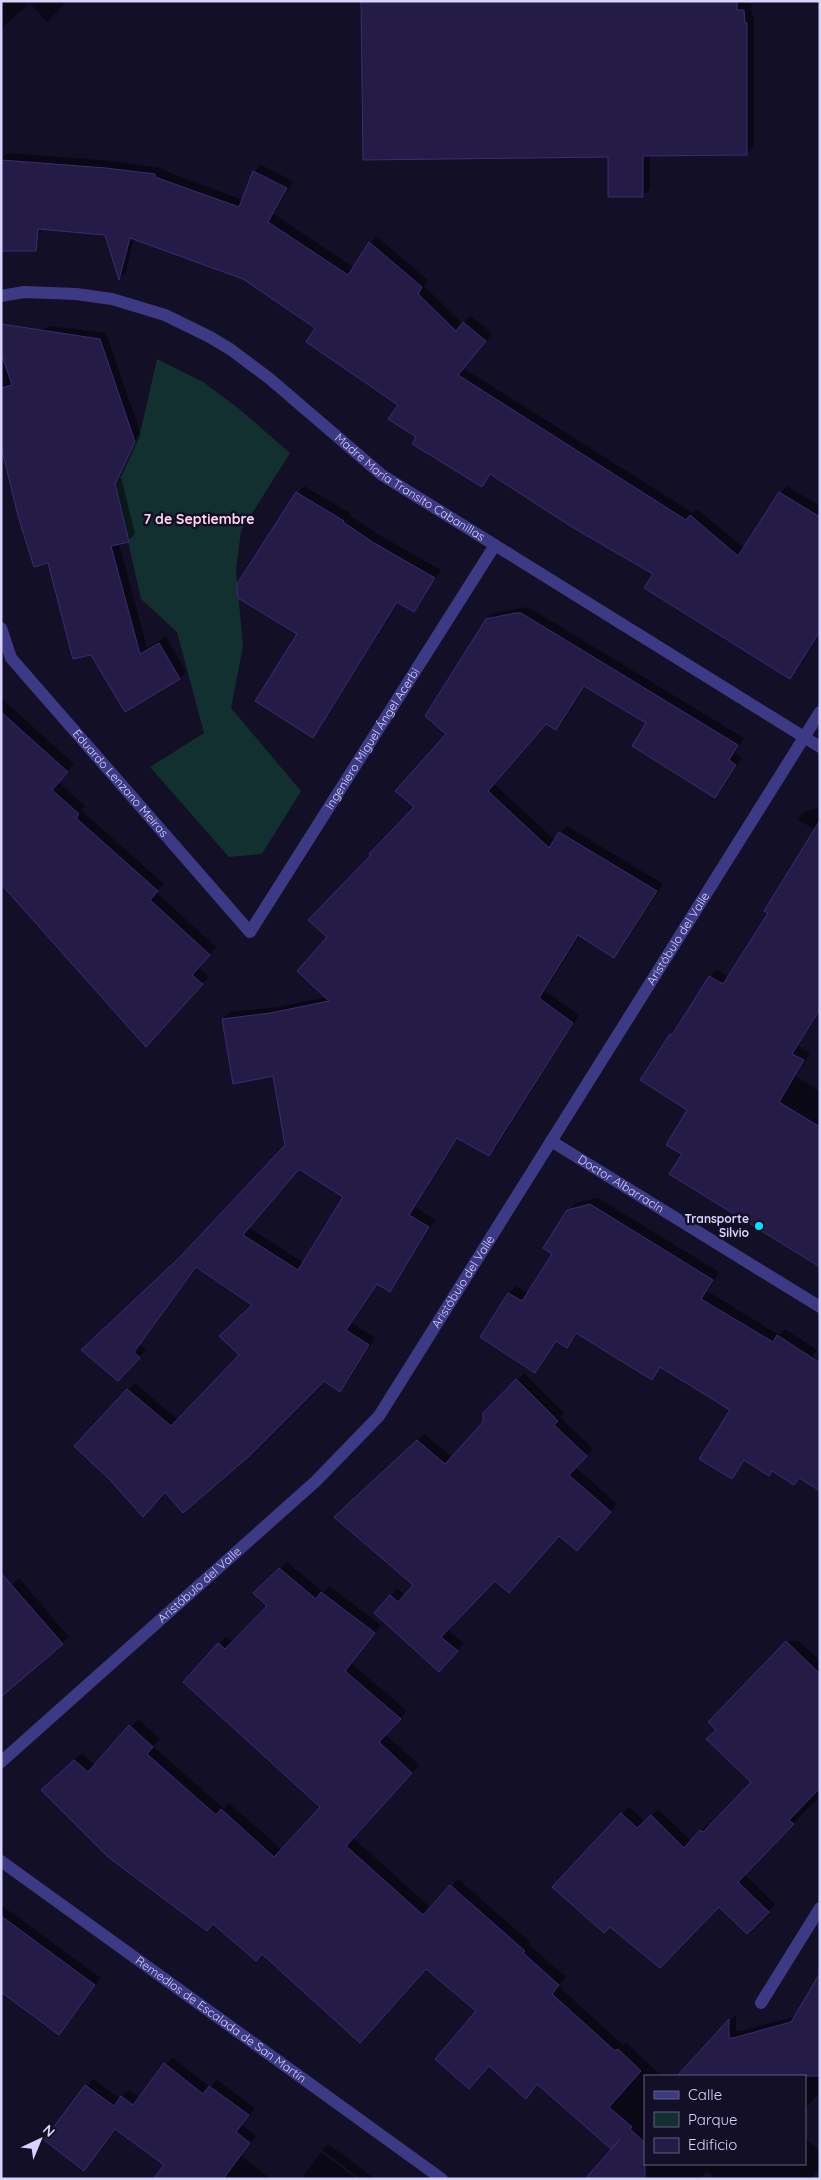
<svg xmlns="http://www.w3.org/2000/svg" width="821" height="2180" font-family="Quicksand,sans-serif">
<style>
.green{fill:#12302f}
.shadow{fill:#0007;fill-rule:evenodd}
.building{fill:#241b47;stroke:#3b2d73;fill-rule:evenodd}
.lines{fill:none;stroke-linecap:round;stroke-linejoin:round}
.minor{stroke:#3d3a85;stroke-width:12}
.poi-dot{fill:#00e5ff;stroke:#130f26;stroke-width:2}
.labels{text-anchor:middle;stroke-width:5;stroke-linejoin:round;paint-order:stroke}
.street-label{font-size:12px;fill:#d9d4ff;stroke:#130f26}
.poi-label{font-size:12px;font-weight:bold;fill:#d9d4ff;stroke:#130f26;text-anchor:end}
.neighbourhood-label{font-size:14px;font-weight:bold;fill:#ffd6f0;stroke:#130f26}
</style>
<rect width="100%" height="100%" fill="#130f26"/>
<path class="green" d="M157,359l46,23 35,26 52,45 -49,78 -5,39 7,76 -12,62 70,83 -39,63 -33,3 -79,-90 54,-34 -27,-101 -36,-33 -26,-115 26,-55z"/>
<path class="shadow" d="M1,1h66l-20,21 -17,-19 -29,25z
M362,1h382v2h7l1,13h2v130l-7,7 -97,2v34l-8,7 -33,-41z
M7,153l106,8 49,7v2l81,30 11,-28 7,-7 32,16 -19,33 80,54 16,-25 6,-7 52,44 -4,6 39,38 8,-8 21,18 -29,34 230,145 4,-4 47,39 36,-55 7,-7 33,20v127l-23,37 -7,7 -135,-103 -164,-100 -10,12 -63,-50 -19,-32 -82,-77 -73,-49 -110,-40 -8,34 -6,6 -14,-44 -62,-5 -7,7 -36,-3v-74z
M52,326l54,7 35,101 -20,43 14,57 -7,7 -9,2 28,105 19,-11 20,35 -6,6 -55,32 -76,-148 -48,-122v-79l4,-1 2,-20z
M304,486l46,27 -1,2 32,21 60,34 -21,34 -6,7 -15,-10 -80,128 -6,7 -15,-102 -1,-141z
M528,607l216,131 -9,15 7,5 -20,31 -7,7 -68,-73 -61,-38 -23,37 -7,7 -10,-6 -52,61 61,56 12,-14 96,58 -42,65 -7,7 -34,-21 -35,56 34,24 -83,133 -7,7 -30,-18 -44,70 20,13 -39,63 -7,7 -11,-7 -26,40 23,15 -29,46 -6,7 -16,-11 -159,111 -37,-101 7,-7 43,37 63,-65 13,-51 -57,-37 -57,77 6,6 -28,29 67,-125 101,-108 -12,-72 -51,-55 7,-7 48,-5 49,-10 2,-60 43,-82 43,-48 32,-73 40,-114 7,-7zM300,1167l44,29 -40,67 -56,-36z
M1,698l73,66 -16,18 27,24 -4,4 83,74 -8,8 60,55 -18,20 11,10 -57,61 -151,-155z
M820,808v152l-5,-130 -18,-11 7,-7z
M742,961l78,49 -22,36 12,7 -14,23 24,16v173l-136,-111 5,-45 -47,-29 29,-46 8,-7 31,-51 7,-7 12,8z
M598,1198l121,74 -12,19 72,44 6,-6 32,21 -5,7 8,5v129l-21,-12 -5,4 -22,-13 -26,-11 -15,19 1,-69 -71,-43 -10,12 -73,-45 -11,14 -10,-7 -22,31 -53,-34 27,-44 7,-7 12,7 26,-40 14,-42 8,-8z
M524,1373l40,40 -4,4 33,32 -18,18 42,37 -33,39 -24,-8 -65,44 -48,50 17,14 -19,21 -54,-68 6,-7 8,6 10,-10 -72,-75 81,-76 28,23 33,-35v-9z
M287,1562l36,30 6,-6 52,39 -30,38 56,48 -22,23 34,31 -66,73 78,70 27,-29 73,64 -2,2 37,32 -8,9 65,59 3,-3 35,34h-16v88h160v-26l15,13v16l-10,12h-94l-9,-8 -7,8h-114l27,-30 -75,-66 -12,15 -36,-33 -12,-54 -52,-43 -164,-15 -48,-31 -171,-132 39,-37 13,12 43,-46 22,20 -7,7 71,63 5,-6 53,47 40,-43 -137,-125 41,-45 7,5 36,-36 -15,-13z
M19,1578l50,59 -7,7 -61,-47z
M788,1641h11l21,20v135l-76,78 31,30 -28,29 -28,-27 -108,19 -57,-38 75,-80 16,15 13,-13 33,32 17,-17 2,2 43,-44 -35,-52 -9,-8z
M1,1905l100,73 -42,56 -58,-43z
M820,1976v116l-15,17v-33h-126l57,-62v17h5l55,-15z
M172,2057l38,30 7,-7 38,28 -13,17 14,11 -15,20 30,23h-109l3,-15 -49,-35 -32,40 -38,-29 47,-61 27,20 9,-9 11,8z
M328,2144l47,35h-14l-39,-29z
M321,2152l36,27h-56z"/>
<path class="building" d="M361,1h376v9h7l1,13h2v132l-104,1v41h-35v-40l-245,3z
M1,160l105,8 49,6v3l84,30 14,-36 34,17 -19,34 80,53 21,-33 53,45 -4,7 38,37 7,-9 23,19 -28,34 228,145 4,-5 48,41 41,-64 41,25v114l-30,48 -146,-91 9,-14 -81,-47 -82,-53 -8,13 -70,-43 4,-7 -28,-18 10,-14 -92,-63 9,-14 -72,-49 -113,-41 -11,42 -14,-45 -67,-6 -2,22h-35z
M1,324l99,15 35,103 -20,42 14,58 -18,4 29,108 19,-11 21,36 -55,33 -34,-57 -18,4 -25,-96 -14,4 -16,-51 -17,-70v-58l11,-3 -11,-32z
M296,492l48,29 -1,1 31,21 61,35 -21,34 -17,-10 -84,136 -58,-37 42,-67 -59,-36 -1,-14z
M515,613h6l217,132 -9,15 7,5 -21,33 -83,-52 14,-23 -62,-37 -28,44 -10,-6 -58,67 61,57 10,-16 98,59 -43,67 -36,-23 -39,63 34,25 -84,133 -32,-18 -48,77 20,12 -39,65 -13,-8 -31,46 23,15 -29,47 -16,-11 -76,76 -65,56 -18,-21 -22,25 -33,-37 -36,-34 53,-57 44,37 68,-71 -20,-19 33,-31 -56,-38 -62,85 6,6 -22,23 -37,-31 99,-93 105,-112 -12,-69 -40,8 -11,-65 48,-6 59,-12 -32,-30 30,-34 -19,-17 63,-65 -2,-1 45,-47 -19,-16 51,-57 -21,-18 61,-97zM299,1169l44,28 -45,73 -55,-35z
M1,712l67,60 -16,18 27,24 -3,4 82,73 -8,9 60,55 -18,20 11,9 -57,63 -145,-163z
M820,820v189l-28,45 12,6 -25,42 41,25v140l-151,-93 13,-20 -16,-9 21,-35 -47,-30 30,-46 2,1 37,-59 14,8 45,-71 -4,-2z
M590,1204l123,76 -12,19 72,43 4,-7 43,28v128l-21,-13 -5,7 -22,-14 -3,5 -25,-16 -12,19 -33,-20 31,-49 -70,-43 -8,13 -76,-47 -9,15 -11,-7 -21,32 -55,-36 28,-44 14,8 30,-47 -9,-6 24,-38z
M516,1379l42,42 -4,4 33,31 -18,19 42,37 -34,39 -18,-15 -50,57 -14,-12 -54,56 17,14 -19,21 -65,-59 16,-18 8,7 15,-17 -79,-68 83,-77 28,24 38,-42v-9z
M279,1568l37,31 5,-7 54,41 -30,38 56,48 -22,23 33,31 -66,73 77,69 27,-30 75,66 -2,2 36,32 -7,9 63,57 3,-2 23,22 -32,36 23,20 -2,2 15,14v36h-60l35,-40 -9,10 -74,-65 -11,15 -37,-33 -20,23 -34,-30 41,-48 -50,-42 -66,74 -98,-89 -6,7 -43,-37 -6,7 -99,-74 -67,-67 33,-30 14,12 41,-47 24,22 -6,7 69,61 5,-6 53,48 46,-50 -137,-125 35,-39 7,6 42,-43 -14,-13z
M1,1573l62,71 -62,53z
M786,1641l34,33v114l-31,32 5,4 -56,58 31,30 -22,22 -28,-27 -59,61 -50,-41 -6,6 -52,-46 69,-74 16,15 14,-13 33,33 16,-18 3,2 48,-50 -45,-43 10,-9 -8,-8z
M1,1916l94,69 -36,50 -58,-43z
M820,1973v103h-143l52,-57v19h4l58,-16z
M164,2063l39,31 6,-8 40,29 -13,17 14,11 -27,36h-70l11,-14 -49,-36 -31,42 -40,-31 41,-55 29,21 7,-10 12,9z"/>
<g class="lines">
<g class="minor">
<path id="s1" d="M1,296l23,-4 52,2 36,5 53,16 45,22 20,12 40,30 112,96 438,272"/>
<path id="s2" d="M1,628l10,30 239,274 245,-387"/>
<path id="s3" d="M551,1141l269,166"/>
<path id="s4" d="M1,1762l315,-281 63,-65 441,-704"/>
<path id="s5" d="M1,1861l441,318"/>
<path d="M761,2003l59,-95"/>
</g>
</g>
<circle class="poi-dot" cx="759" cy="1226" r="5"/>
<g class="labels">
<g class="street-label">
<text dy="4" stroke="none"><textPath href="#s1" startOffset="468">Madre María Transito Cabanillas</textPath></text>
<text dy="4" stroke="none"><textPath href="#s2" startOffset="624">Ingeniero Miguel Ángel Acerbi</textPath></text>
<text dy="4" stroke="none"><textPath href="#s2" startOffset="198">Eduardo Lenzano Meiras</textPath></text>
<text dy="4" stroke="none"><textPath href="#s4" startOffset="1076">Aristóbulo del Valle</textPath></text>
<text dy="4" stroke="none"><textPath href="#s3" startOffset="82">Doctor Albarracín</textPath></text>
<text dy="4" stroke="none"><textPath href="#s4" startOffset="671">Aristóbulo del Valle</textPath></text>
<text dy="4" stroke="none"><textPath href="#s4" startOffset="266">Aristóbulo del Valle</textPath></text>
<text dy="4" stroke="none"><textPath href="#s5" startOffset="271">Remedios de Escalada de San Martín</textPath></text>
</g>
<g class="poi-label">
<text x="749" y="1223">Transporte<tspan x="749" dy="14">Silvio</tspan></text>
</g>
<g class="neighbourhood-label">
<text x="199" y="524">7 de Septiembre</text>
</g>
</g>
<rect width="821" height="2180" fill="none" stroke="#d9d4ff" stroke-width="5"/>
<rect x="644" y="2075" width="162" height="90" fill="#130f26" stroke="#625e7d"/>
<rect x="654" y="2091" width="25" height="8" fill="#3d3a85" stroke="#625e7d"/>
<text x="688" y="2100" font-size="15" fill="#d9d4ff">Calle</text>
<rect x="654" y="2112" width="25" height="15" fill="#12302f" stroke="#625e7d"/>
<text x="688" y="2125" font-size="15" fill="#d9d4ff">Parque</text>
<rect x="654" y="2138" width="25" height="15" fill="#241b47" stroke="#625e7d"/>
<text x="688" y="2150" font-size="15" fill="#d9d4ff">Edificio</text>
<g transform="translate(40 2140) rotate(44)" stroke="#130f26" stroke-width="4" paint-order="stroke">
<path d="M0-4L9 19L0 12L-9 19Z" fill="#d9d4ff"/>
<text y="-8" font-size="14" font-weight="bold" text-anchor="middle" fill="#d9d4ff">N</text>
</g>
</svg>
